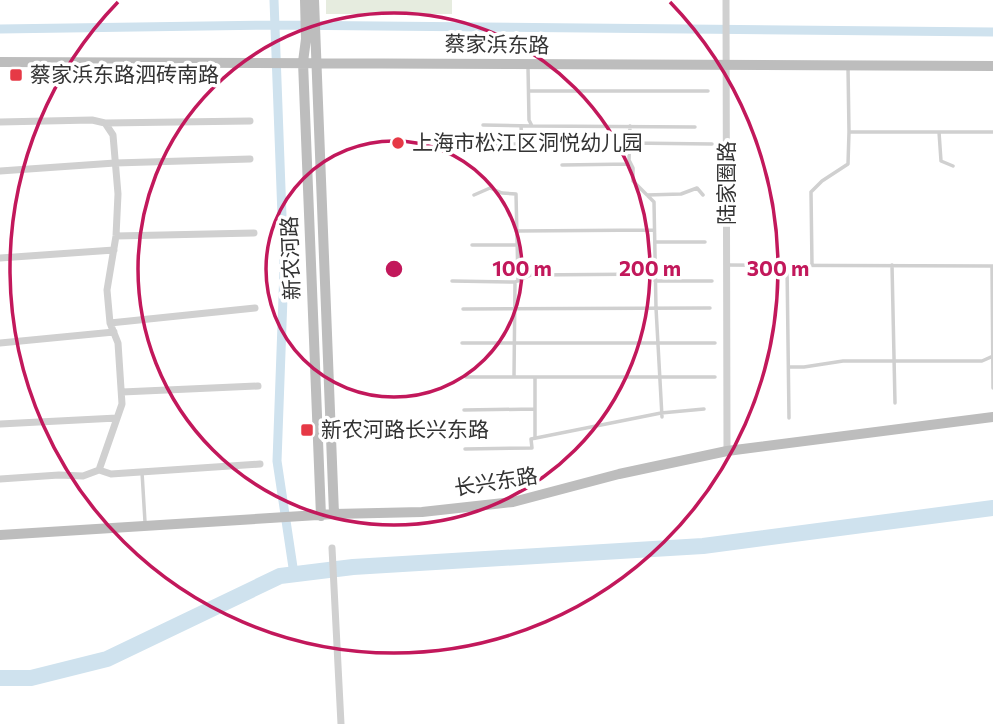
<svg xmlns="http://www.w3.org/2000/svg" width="993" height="724" font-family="Commissioner,'Noto Sans SC',sans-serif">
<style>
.green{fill:#e6ecdf}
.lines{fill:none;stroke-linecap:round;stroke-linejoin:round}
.canal{stroke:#cfe2ee;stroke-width:9}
.river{stroke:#cfe2ee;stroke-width:16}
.lane{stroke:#d0d0d0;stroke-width:3.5}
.street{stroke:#d0d0d0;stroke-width:7}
.secondary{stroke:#bdbdbd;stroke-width:10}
.ring{fill:none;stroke:#c2185b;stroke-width:3.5}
.poi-dot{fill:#e63946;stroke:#fff;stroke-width:2.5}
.labels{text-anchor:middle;stroke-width:7;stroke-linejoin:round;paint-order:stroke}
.street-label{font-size:21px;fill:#333;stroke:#fff}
.poi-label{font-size:21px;fill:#333;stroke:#fff;text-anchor:start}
.centre{fill:#c2185b;stroke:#fff;stroke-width:3.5}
.ring-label{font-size:21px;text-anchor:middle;font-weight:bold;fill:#c2185b;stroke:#fff;stroke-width:7;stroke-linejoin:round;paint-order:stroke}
</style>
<rect width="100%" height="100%" fill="#fff"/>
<path class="green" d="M326,0h126v14h-126z"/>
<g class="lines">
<path class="canal" d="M274,0l10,270 -7,191 17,113
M0,29l274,-4 719,7"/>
<path class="river" d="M0,678h31l76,-19 173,-83 73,-9 350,-21 290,-38"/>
<path class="lane" d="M528,67l1,53 3,6 163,1
M848,67l1,65h144
M529,91h179
M483,125l49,1
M630,126l-1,34 4,8v13l21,21 2,106 6,109
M939,132l2,29 12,5
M629,143l83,1
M485,144h37l-1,-18
M562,165l69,-1
M474,195l16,-7 12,5 14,1 2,87
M647,195l34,-1 16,-6 6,7
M516,231l138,-1
M655,242h50
M472,245h45
M727,265l266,1
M787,265l2,153
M812,265l-1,-73 11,-11 26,-17 1,-32
M892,265l3,138
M992,266l1,122
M452,281l63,1 16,-7 124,-1
M655,281h57
M463,309l247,-1
M462,343h253
M789,367h15l39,-6h139l11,-5
M466,377h249
M514,377l1,-95
M535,377v32
M464,410l71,-1v29
M465,449l67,-1 -1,-9 130,-26 43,-4
M142,472l3,50"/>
<path class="street" d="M726,0l1,451
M0,122l92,-2 13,3 8,12 5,59 -2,42 -9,54 3,33 8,20 4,61 -23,66 -16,6 -24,-1 -59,4
M105,123l145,-2
M0,171l115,-8 135,-4
M116,236l138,-3
M0,258l114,-8
M110,323l145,-15
M0,343l114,-11
M122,392l136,-6
M0,424l117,-6
M99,470l12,4 149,-10
M332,548l9,176"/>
<path class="secondary" d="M305,0l1,39 -3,23 18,454
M314,0l20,514
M0,62l993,4
M0,535l334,-21 88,-2 91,-10 106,-28 108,-23 266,-34"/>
</g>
<g class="ring">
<circle cx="394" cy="269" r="128"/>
<circle cx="394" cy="269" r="256"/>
<path d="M670 2A384 384 0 1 1 118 2"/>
</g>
<g class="poi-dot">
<rect x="9" y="68" width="14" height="14" rx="3.5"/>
<circle cx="398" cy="143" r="7"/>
<rect x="300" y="423" width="14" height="14" rx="3.5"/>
</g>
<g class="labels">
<g class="street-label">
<text transform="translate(497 45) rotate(1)" y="7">蔡家浜东路</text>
<text transform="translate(727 183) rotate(-90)" y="7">陆家圈路</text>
<text transform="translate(291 258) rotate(-92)" y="7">新农河路</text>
<text transform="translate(496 482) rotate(-9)" y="7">长兴东路</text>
</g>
<g class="poi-label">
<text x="30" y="82">蔡家浜东路泗砖南路</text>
<text x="412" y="150">上海市松江区洞悦幼儿园</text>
<text x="321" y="437">新农河路长兴东路</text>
</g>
</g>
<circle cx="394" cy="269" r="10" class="centre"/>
<g class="ring-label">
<text x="522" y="276">100 m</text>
<text x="650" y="276">200 m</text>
<text x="778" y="276">300 m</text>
</g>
</svg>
